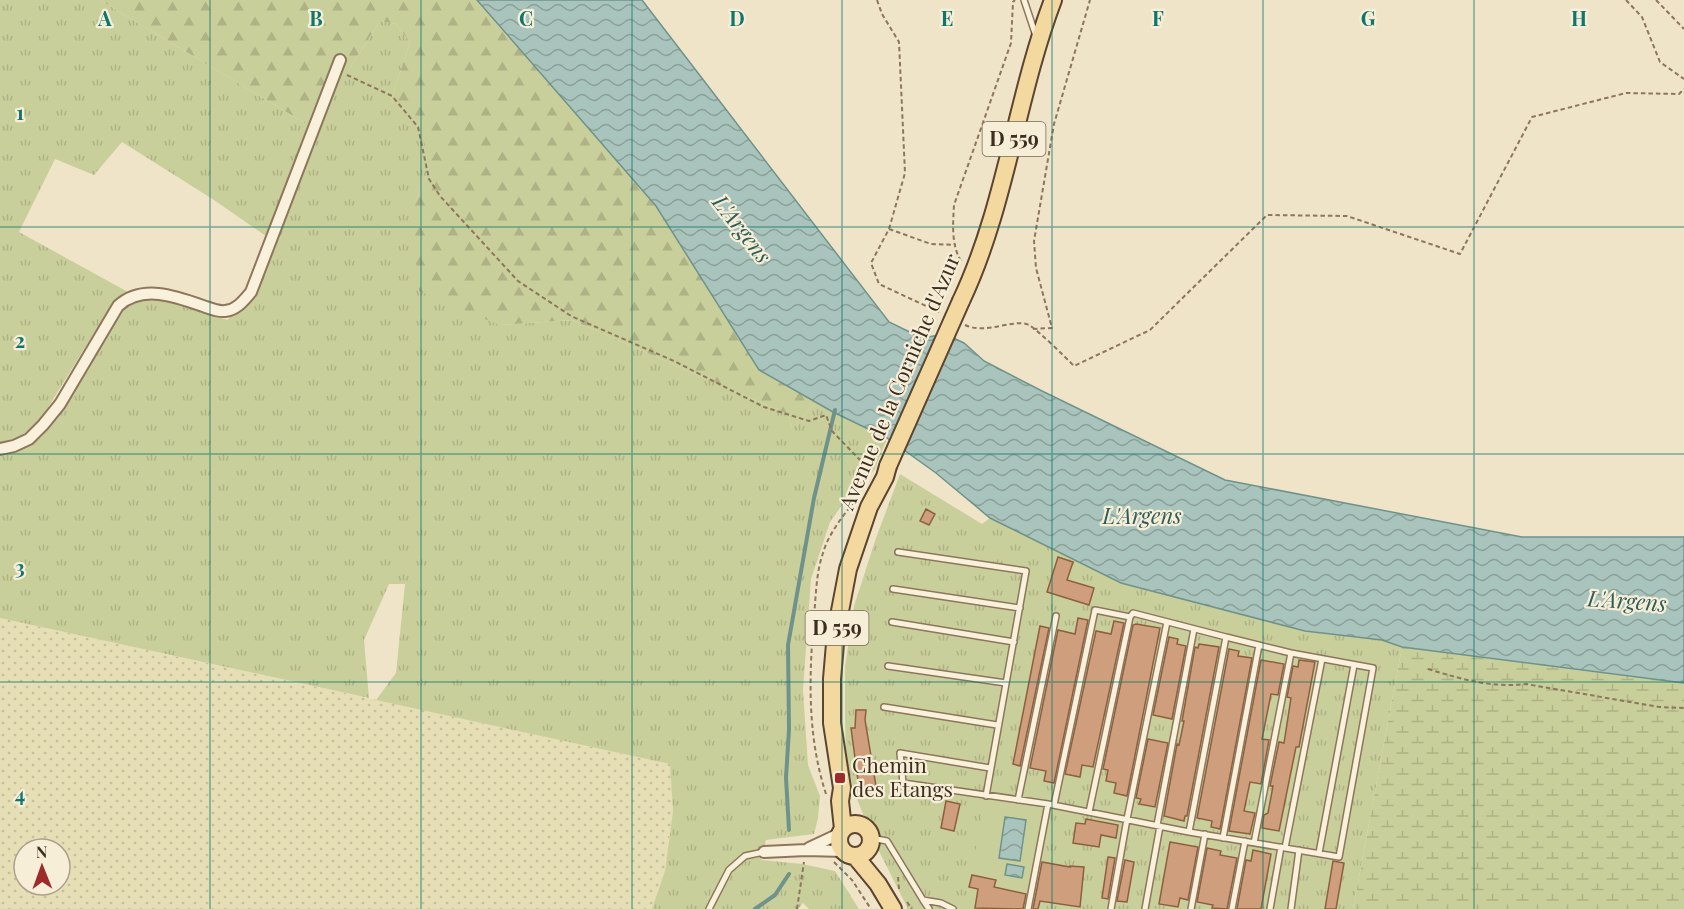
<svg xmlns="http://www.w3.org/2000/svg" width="1684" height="909" font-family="'Playfair Display',serif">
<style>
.farmland{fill:url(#farmland-dots);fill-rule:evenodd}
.grass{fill:url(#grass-tufts)}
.forest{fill:url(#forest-firs)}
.wetland{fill:url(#wetland-marsh)}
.pitch{fill:#c9cf9b}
.water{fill:url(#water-waves);stroke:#6f938a;stroke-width:1.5}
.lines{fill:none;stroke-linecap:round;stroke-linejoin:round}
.stream{stroke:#6f938a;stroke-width:4}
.building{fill:#cf9f7d;stroke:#8d5f41;stroke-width:1.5}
.lane-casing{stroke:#8d765c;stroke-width:8}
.street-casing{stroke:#8d765c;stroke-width:14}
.primary-casing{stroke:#5b4430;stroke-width:20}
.path{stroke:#8d765c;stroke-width:2;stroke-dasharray:4.5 3;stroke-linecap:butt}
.lane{stroke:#faf1dc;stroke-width:5}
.street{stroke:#faf1dc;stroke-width:10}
.primary{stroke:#f3d9a0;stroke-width:16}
.primary-bridge-casing{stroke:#5b4430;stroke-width:20;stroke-linecap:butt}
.primary-bridge{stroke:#f3d9a0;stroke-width:16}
.grid{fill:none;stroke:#0f766e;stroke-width:1.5;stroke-opacity:0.55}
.poi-dot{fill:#9e2a2b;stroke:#f7eed8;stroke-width:2}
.labels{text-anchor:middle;stroke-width:4.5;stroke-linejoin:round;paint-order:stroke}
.shield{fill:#f7eed8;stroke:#756857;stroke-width:1.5}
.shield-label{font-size:20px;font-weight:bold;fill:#3d2e20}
.street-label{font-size:21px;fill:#3d2e20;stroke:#f7eed8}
.poi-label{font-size:21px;fill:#3d2e20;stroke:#f7eed8;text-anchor:start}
.water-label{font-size:22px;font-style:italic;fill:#2f5d5a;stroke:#f7eed8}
.grid-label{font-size:20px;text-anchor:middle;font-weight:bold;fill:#0f766e;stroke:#f7eed8;stroke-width:4.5;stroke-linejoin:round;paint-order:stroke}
</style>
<defs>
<pattern id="farmland-dots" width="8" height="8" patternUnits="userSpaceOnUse" patternTransform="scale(1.5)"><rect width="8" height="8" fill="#e6deb5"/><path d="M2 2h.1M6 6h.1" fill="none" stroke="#c6bf9b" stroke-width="1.8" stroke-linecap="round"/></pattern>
<pattern id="grass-tufts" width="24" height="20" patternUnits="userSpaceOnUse" patternTransform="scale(1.5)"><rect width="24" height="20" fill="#c9cf9b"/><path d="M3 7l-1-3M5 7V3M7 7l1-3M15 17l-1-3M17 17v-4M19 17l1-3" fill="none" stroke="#aeb285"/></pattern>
<pattern id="forest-firs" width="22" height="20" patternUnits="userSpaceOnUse" patternTransform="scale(1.5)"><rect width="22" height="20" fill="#c9cf9b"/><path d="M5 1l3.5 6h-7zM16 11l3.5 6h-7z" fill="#aeb285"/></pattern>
<pattern id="wetland-marsh" width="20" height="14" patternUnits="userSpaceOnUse" patternTransform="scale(1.5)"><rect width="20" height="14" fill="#c9cf9b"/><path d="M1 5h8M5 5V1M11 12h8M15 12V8" fill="none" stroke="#aeb285"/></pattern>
<pattern id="water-waves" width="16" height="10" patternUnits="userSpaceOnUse" patternTransform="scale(1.5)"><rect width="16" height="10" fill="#a9c4bc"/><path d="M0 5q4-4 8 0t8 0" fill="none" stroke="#8ba098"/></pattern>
</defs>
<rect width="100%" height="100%" fill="#f0e4c8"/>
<path class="farmland" d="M0,618l671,146 2,47 -8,60 -13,38h-652zM24,849h36v36h-36z"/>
<path class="grass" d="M0,0h100l218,131 23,-60h7l32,-50 16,3 14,18 -19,58 32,20 5,50 -17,44 88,111 73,-5 215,94 5,14 24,-26 71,36 -12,31 -30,32 -15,21 -19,57 -8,111 5,75 12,31 -2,22 -4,16 -48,6 -5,20 41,4 33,7 24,38h-50l-6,-6 -5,6h-146l13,-38 8,-60 -3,-47 -294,-64 20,-27 9,-89h-16l-25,56 5,58 -369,-80v-163l9,-2 32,-16 24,-29 53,-96 18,-13 26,-1 65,22 28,-24 21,-53 -62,-43 -92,-58 -28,33 -39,-16 -36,73 109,60 -16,12 -73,118 -25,19 -14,2z
M900,474l82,50 8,-6 131,65 184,48 77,9 20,7 -49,262h-445l-35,-70 -20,-50 -7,-33 -1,-39v-50l9,-61 22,-68z"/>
<path class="forest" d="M100,0h377l179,206 103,164 57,32 -24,26 -5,-14 -215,-94 -73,5 -80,-34 -8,-78 17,-43 -6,-50 -31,-20 19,-58 -14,-18 -16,-3 -32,50h-7l-23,60z"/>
<path class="wetland" d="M1402,647l282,36v226h-331z"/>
<path class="pitch" d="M986,798l58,10 -17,92 -59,-12z"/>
<path class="water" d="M477,0h165l247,322 33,16 23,-4 19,9 20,18 58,30 183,89 297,57h162v146l-282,-36 -20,-7 -77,-9 -184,-48 -131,-65 -54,-45 -49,-35 -54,-26 -74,-42 -103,-164z
M1005,817l21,3 -6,41 -21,-3z
M1007,864l17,3 -2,11 -17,-3z"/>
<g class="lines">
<path class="stream" d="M789,830l-3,-52 3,-49 -1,-84 26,-147 21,-88
M755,909l20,-14 14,-21"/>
</g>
<path class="building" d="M926,509l9,5 -6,11 -9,-4z
M1058,557l15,5 -6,18 27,8 -5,17 -42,-13z
M1078,618l10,2 -34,163 -10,-2 2,-10 -16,-3 28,-138 17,4z
M1114,621l10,2 -31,144 -11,-2 -2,12 -15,-3 31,-143 15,3z
M1136,624l24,4 -33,168 -13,-3 2,-10 -10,-2 2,-11 -5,-1 30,-144z
M1040,626l9,2 -29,138 -7,-2z
M1169,637l9,2 -1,5 9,2 -14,73 -19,-4z
M1199,644l20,3 -32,169h-2l-1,5 -20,-5 13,-72 2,1 5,-24h-2l13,-74 3,1z
M1229,649l10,2 -1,5 14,2 -32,171 -9,-2 1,-6 -15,-3z
M1261,660l23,4 -6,31 -7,-1 -9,45 7,1 -8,44 -11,-2 -6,29 11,2 -5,21 -21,-3z
M1299,660l16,2 -16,85h-3l-17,84 -17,-3 2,-13 4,-2 5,-27h-3l9,-44 5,1 7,-45 -4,-1 6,-31 5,1z
M856,710h10l-1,10 11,66 -17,2 -8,-60h4z
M1148,739l20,4 -13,64 -16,-3 2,-5 -5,-1z
M946,801l14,3 -6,27 -13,-3z
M1086,819l32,6 -2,13 -15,-3 -2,12 -26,-4 3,-20 9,1z
M1170,842l28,5 -10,53 -8,-2 -2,9 -19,-3z
M1207,848l14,3 -1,4 17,3 -10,51 -15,-1 1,-3 -16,-3z
M1253,850l18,4 -10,55h-24l9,-49 5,1z
M1108,857l7,1 -7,41 -6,-1z
M1125,860l9,2 -7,40 -10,-1z
M1333,861l11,2 -8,46h-11z
M1042,862l28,5v-1l14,1 -4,40 -40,-6 -2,8h-5z
M972,875l24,5 -2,7 32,7 -3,15 -48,-1 3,-19 -9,-2z"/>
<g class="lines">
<defs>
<path id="lane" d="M1024,0l12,36
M898,552l128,19 -40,225
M893,589l127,19
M892,622l122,20
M888,666l118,17
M884,707l113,18
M990,768l-90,-15 3,30 145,21 141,28 150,25 34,-189 -82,-15 -65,-16 -37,195
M1018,800l38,-184
M1054,805l41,-195 35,7 3,-4 93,24
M1089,812l41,-195
M1157,825l37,-196
M871,838l16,3 36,59 18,3 12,6
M1223,838l36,-193
M1254,843l37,-190
M1285,848l37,-189
M1319,853l35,-188
M923,900l6,9
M709,909l20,-39 16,-14 19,-4
M1028,909l20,-105
M1111,909l16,-90 40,-197
M1145,909l15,-83
M1191,909l14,-75
M1232,909l13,-68
M1270,909l11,-62
M1291,909l8,-59"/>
<path id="street" d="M0,449l14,-3 15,-7 14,-14 17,-21 58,-98c24,-22 57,-10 85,0 6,2 15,6 22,5 12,-1 19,-11 26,-19l89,-232
M809,848l32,-15
M764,852l42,-2 38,1"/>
<path id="primary" d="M961,301c45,-95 55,-203 92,-301
M839 840a16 16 0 1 1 32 0a16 16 0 1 1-32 0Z
M843,829l-3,-28 2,-13 -10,-65v-44l4,-47 12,-63 21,-62 16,-30 3,-11
M855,856l23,28 15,25"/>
</defs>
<use href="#lane" class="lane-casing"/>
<use href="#street" class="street-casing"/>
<use href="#primary" class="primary-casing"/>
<path class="path" d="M877,0l5,14 17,28 6,131 -16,56 -18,34 8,21 62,29
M1626,0l16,17 18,45 24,17
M1656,0l28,29
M347,75l45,21 26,31 11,52 11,17 78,85 53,35 103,45 90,46 45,14 17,-6 6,16 27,28 10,5 1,7
M889,229l42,15 25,1
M961,261c-10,-16 -8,-38 -7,-56l57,-162 2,-41 2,-2
M965,325c21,10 49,-7 64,0 10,6 35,31 45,41l76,-36 117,-115 80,1 113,38 72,-137 94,-24 53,1 5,-5
M1033,329l19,-1 -16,-60 -2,-27 20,-117 36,-124
M1428,669c33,10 63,19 98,15l133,23 25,1
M826,794c-19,-58 -17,-118 -12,-178 2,-20 2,-43 9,-63 5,-18 19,-36 31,-51
M834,862l18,18 19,29
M898,877l1,12
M907,902l5,7
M797,909l7,-47"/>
<use href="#lane" class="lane"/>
<use href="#street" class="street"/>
<use href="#primary" class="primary"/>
<defs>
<path id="primary-bridge" d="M888,466l73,-165"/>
</defs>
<use href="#primary-bridge" class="primary-bridge-casing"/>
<use href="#primary-bridge" class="primary-bridge"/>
</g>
<path class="grid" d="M210,0v909M421,0v909M632,0v909M842,0v909M1052,0v909M1263,0v909M1474,0v909M0,227h1684M0,454h1684M0,682h1684"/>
<rect class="poi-dot" x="834" y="772" width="12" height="12" rx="3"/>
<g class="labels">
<g class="shield">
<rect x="982.5" y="122" width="63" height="34" rx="4.5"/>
<rect x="805.5" y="611" width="63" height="34" rx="4.5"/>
</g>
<g class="shield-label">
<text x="1014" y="146">D 559</text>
<text x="837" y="635">D 559</text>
</g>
<g class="street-label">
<text transform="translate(900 382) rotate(-67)" y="7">Avenue de la Corniche d'Azur</text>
</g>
<g class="poi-label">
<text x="852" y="773">Chemin<tspan x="852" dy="24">des Etangs</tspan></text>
</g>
<g class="water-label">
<text transform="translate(742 229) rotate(52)" y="8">L'Argens</text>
<text x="1142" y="524">L'Argens</text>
<text transform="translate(1627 601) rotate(4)" y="8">L'Argens</text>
</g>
</g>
<g class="grid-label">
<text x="105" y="26">A</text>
<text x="316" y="26">B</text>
<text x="526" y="26">C</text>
<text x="737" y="26">D</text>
<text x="947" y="26">E</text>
<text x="1158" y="26">F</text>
<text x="1368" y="26">G</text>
<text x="1579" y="26">H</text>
<text x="20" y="120">1</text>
<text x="20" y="348">2</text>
<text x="20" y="575">3</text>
<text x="20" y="802">4</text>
</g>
<g transform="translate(42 867) rotate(359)"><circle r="28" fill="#f7eed8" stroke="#ada18e" stroke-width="1.5"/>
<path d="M0-4.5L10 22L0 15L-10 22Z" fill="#9e2a2b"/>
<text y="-9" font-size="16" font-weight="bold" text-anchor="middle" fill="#3d2e20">N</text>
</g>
</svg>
